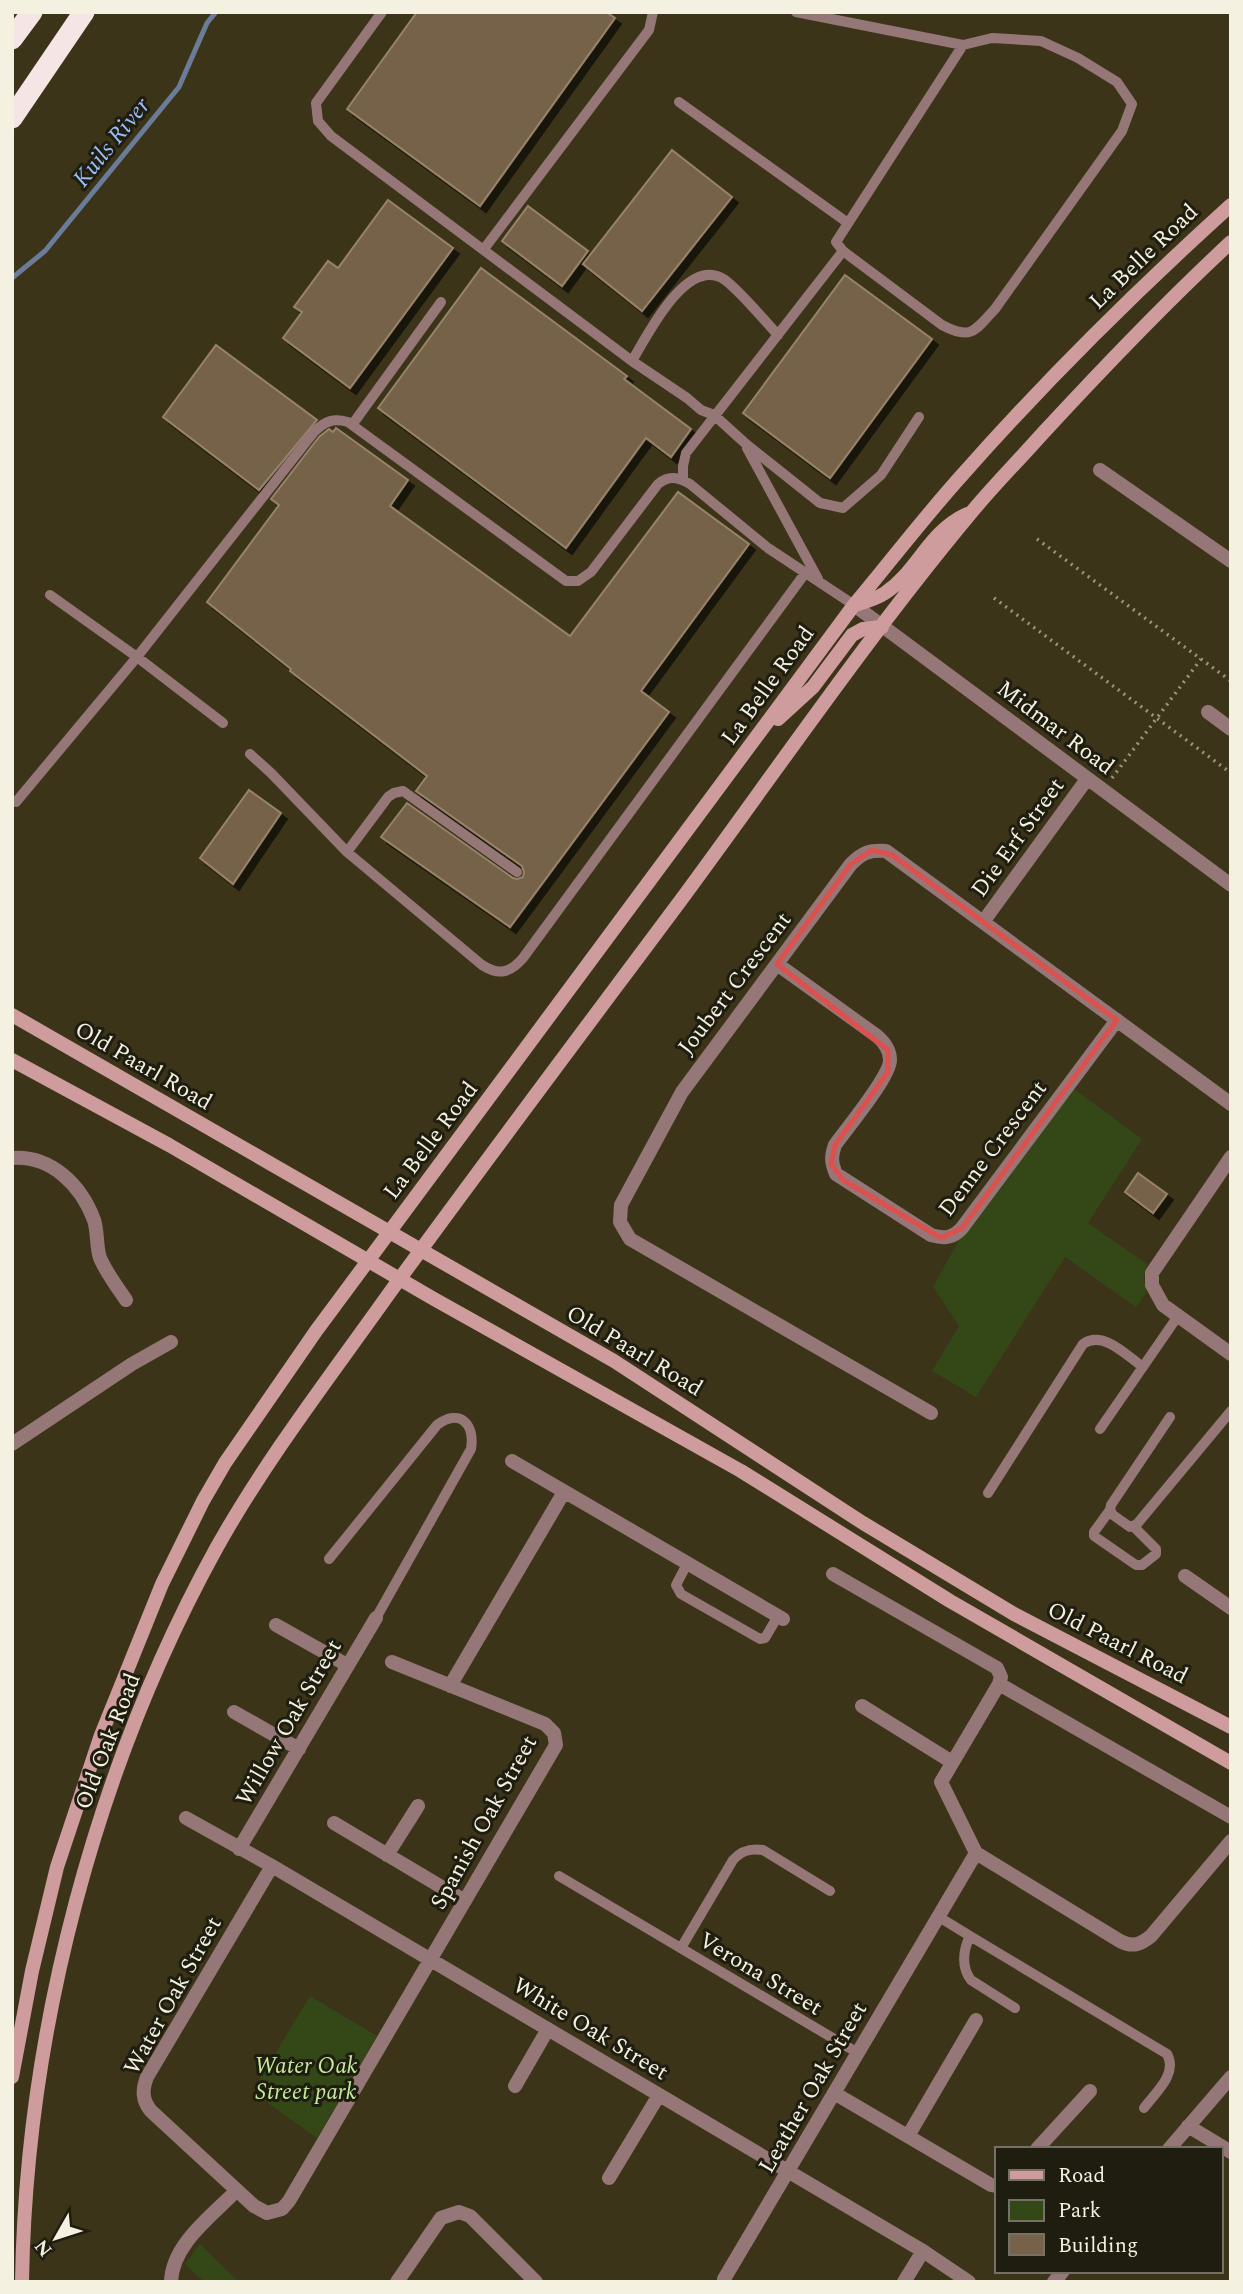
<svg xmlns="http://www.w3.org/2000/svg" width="1243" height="2294" font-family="Spectral,serif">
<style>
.green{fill:#334717}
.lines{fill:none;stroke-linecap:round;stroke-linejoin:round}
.stream{stroke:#6a7c99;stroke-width:5}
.building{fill:#756249;stroke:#978369;stroke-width:2;filter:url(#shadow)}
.path{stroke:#9b9580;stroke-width:3.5;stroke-dasharray:2 5;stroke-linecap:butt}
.service{stroke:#967778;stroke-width:10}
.minor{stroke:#967778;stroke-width:14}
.secondary{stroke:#ce9c9d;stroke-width:14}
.motorway{stroke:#f5e5e5;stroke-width:21}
.marked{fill:none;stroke:#dc504d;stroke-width:5;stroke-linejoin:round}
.labels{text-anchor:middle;stroke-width:6;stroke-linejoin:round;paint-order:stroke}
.street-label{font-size:23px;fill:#f5f1e1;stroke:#1f1c10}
.park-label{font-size:23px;font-style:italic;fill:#c4eb97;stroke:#1f1c10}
.water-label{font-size:24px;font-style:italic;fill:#9cbffb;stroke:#1f1c10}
</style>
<defs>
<filter id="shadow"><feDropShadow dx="6" dy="6" stdDeviation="0" flood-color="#0009"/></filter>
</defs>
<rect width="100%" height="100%" fill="#3c3419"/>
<path class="green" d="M1074,1089l68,50 -54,84 59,41 -3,14 2,15 -10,14 -71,-50 -89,140 -44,-26 27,-45 -26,-39 26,-47 13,-13z
M310,1996l67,40 -60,102 -59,-42v-14z
M200,2244l39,38h-35l-19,-18z"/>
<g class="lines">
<path class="stream" d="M12,278l33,-27 134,-164 28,-64 9,-11"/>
</g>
<path class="building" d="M417,12h189l9,6 -135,188 -133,-97z
M672,150l60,47 -90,114 -59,-47z
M388,200l65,48 -103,140 -67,-50 19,-26 -8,-5 34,-46 10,7z
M528,206l60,45 -26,35 -60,-45z
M481,268l146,108 -3,3 67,50 -20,28 -25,-19 -80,110 -188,-140z
M845,275l87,64 -102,139 -87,-65z
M216,345l101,75 -58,70 -96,-73z
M336,428l72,52 -18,26 180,130 108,-144 71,52 -108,147 28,21 -159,215 -129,-90 26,-34 106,75 4,1 6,-2 1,-5 -2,-6 -106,-75 11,-15 -137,-105 1,-2 -84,-67 72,-97 -8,-6 48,-62 10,-8 4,3z
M249,790l32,23 -48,71 -33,-26z
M1138,1173l29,21 -14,19 -28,-21z"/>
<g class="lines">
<path class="path" d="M1037,539l194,142
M994,598l237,175
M1112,778l89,-119"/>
<path class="service" d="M382,12l-66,91 2,18 13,15 301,225 55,37 14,12 13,5 32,29 74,59 23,5 38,-33 38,-58
M796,12l167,33 29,-7 49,3 37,17 39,24 15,22 -10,27 -127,178c-20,21 -23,32 -53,16l-99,-74 -7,-9 127,-197
M679,102l169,121
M484,249l165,-219 4,-18
M632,361c15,-25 55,-107 93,-81 17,13 38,39 53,55
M352,425l89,-123
M747,448l71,131
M683,480v-14l3,-13 157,-202
M50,595l87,62 86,66
M250,754l21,19 76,79 135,113c17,11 28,8 41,-7l283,-386
M16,802l121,-145 177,-225c11,-11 19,-14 34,-10l218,159h12l13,-9 67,-88c11,-9 20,-7 32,0l78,64 86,57
M347,852l41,-55 6,-4 9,-2 114,81
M1170,1417l-59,88 -1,5 3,5 17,12 7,-3 94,-113
M1100,1429l78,-113
M988,1493l95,-149c20,-14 43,11 60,23
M1110,1510l-16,22v4l42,29h6l14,-11v-5l-22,-22
M329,1559l108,-134c23,-17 38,-1 34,24l-95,169
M687,1564l-11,21 5,9 79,45 5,-1 13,-22
M559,1876l299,177
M939,1917l31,19
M681,1948l52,-88c8,-9 17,-12 30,-10l67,41
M1015,2008l-44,-28c-10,-13 -8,-30 -1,-44l197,118c11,20 -11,38 -23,54"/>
<path class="minor" d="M1100,470l131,91
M854,605l377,280
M1208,712l23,17
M983,922l104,-143
M777,964l100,72c7,6 13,14 13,24 0,17 -43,68 -55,85 -4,11 -4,17 1,29l95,61c14,4 22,3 31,-7l155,-208
M1231,1157l-79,116v12l11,20 68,49
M12,1158c39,-3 69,27 82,62 4,12 2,26 6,38 6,14 17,29 26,42
M931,1413l-301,-174 -10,-17 1,-17 61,-113 169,-228c12,-12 19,-14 35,-13l345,253
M12,1444l120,-80 39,-22
M512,1461l271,158
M833,1574l164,94 4,9 -2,7 232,133
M1185,1576l46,32
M276,1625l71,40
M999,1684l-58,98 35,71 144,88c13,7 21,3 31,-5l80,-95
M450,1686l114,-194
M862,1706l90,56
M234,1712l65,37
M186,1818l86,48 651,385 46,31
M334,1823l131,78
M239,1849l137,-231
M387,1855l31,-49
M272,1866l-125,211c-5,13 -5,23 4,34l103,95 13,7 15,-4 7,-8 267,-456 -2,-12 -9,-9 -153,-62
M515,2086l33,-57
M834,2093l157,92 5,1
M1188,2126l43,26
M908,2136l68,-116
M1037,2149l53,-58
M1169,2149l62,-72
M609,2178l50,-83
M724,2279l252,-426
M171,2282c1,-38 41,-66 66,-92
M397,2282l44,-64 18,-6 11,4 66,66
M904,2282l19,-31
M1054,2282l9,-11"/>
<path class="secondary" d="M855,605c10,-3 21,-6 30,-12 33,-22 43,-61 82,-79
M778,719l35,-32 39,-52 11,-6 19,-2
M12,1015l602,346 249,162 151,91 217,113
M12,1060l157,85 265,154 307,172 209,130 281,162
M12,2077l20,-106 25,-104 44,-132 61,-151 41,-83 22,-38 91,-132 538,-726c36,-43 71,-89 109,-131 84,-95 174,-184 268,-269
M22,2282c4,-250 74,-516 195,-735 50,-89 112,-169 171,-252 95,-131 193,-261 290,-391 96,-130 188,-265 292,-390 23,-28 49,-54 73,-81 61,-66 122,-130 188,-191"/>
<path class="motorway" d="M12,39l20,-27
M12,118l72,-106"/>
</g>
<path class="marked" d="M872,850l20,5 225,165 -155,208 -21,10 -98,-58 -12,-16 4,-19 53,-73v-22l-111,-86 74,-100z"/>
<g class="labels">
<g class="street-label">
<text transform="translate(1143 256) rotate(-44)" y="8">La Belle Road</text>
<text transform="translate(767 685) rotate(-54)" y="8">La Belle Road</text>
<text transform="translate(1056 727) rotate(37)" y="8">Midmar Road</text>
<text transform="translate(1017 837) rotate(-54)" y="8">Die Erf Street</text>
<text transform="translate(734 983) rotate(-53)" y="8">Joubert Crescent</text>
<text transform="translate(144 1065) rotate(30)" y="8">Old Paarl Road</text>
<text transform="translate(430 1140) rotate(-53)" y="8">La Belle Road</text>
<text transform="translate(992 1148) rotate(-53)" y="8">Denne Crescent</text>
<text transform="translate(635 1350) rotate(31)" y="8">Old Paarl Road</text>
<text transform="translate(1118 1642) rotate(27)" y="8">Old Paarl Road</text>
<text transform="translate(288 1722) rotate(-60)" y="8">Willow Oak Street</text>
<text transform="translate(107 1741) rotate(-69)" y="8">Old Oak Road</text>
<text transform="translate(483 1822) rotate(-61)" y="8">Spanish Oak Street</text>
<text transform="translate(761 1973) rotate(31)" y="8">Verona Street</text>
<text transform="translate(172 1995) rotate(-61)" y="8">Water Oak Street</text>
<text transform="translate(591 2028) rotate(31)" y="8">White Oak Street</text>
<text transform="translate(812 2087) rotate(-60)" y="8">Leather Oak Street</text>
</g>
<g class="park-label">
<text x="306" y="2073">Water Oak<tspan x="306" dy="26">Street park</tspan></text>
</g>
<g class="water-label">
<text transform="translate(111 142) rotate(-51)" y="8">Kuils River</text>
</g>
</g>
<rect width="1243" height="2294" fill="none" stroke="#f5f1e1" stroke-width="28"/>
<rect x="995" y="2147" width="228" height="126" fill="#1f1c10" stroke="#757164" stroke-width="2"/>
<rect x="1009" y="2170" width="35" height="10" fill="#ce9c9d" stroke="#757164" stroke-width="2"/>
<text x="1058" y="2182" font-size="21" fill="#f5f1e1">Road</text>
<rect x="1009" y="2200" width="35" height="21" fill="#334717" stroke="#757164" stroke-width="2"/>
<text x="1058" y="2217" font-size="21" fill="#f5f1e1">Park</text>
<rect x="1009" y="2234" width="35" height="21" fill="#756249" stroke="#757164" stroke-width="2"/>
<text x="1058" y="2252" font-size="21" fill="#f5f1e1">Building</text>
<g transform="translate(56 2238) rotate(231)" stroke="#1f1c10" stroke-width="5" paint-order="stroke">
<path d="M0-5L12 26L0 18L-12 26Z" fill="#f5f1e1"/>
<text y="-10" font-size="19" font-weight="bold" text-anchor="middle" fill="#f5f1e1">N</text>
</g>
</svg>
